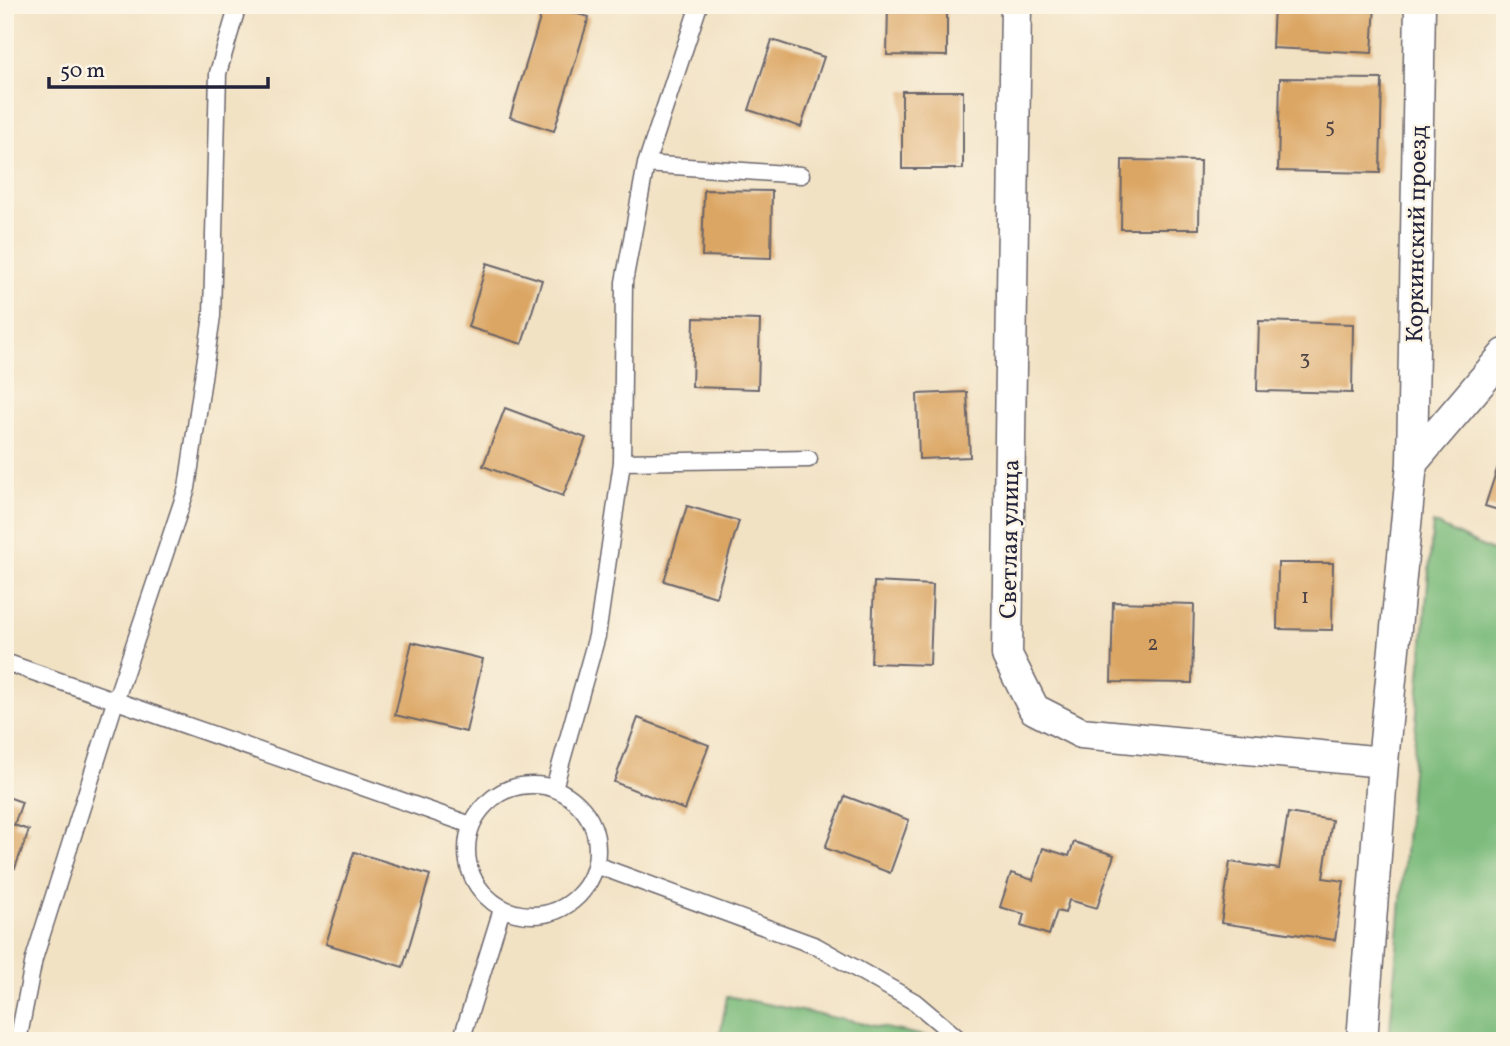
<svg xmlns="http://www.w3.org/2000/svg" width="1510" height="1046" font-family="Vollkorn,serif">
<style>
.forest{fill:#7cbb7c;stroke:#4f6e5c;stroke-width:2}
.building{fill:#dba663}
.lines{fill:none;stroke-linecap:round;stroke-linejoin:round}
.lane-casing{stroke:#6b656b;stroke-width:19}
.street-casing{stroke:#6b656b;stroke-width:33}
.lane{stroke:#fff;stroke-width:16}
.street{stroke:#fff;stroke-width:30}
.labels{text-anchor:middle;stroke-width:5;stroke-linejoin:round;paint-order:stroke}
.number-label{font-size:21px;fill:#504345}
.street-label{font-size:24px;fill:#22223b;stroke:#fcf5e5}
</style>
<rect width="100%" height="100%" fill="#fcf5e5"/>
<filter id="ink" filterUnits="userSpaceOnUse"><feTurbulence type="fractalNoise" baseFrequency=".0143" numOctaves="2"/><feDisplacementMap in="SourceGraphic" scale="14" xChannelSelector="R" yChannelSelector="G"/><feConvolveMatrix kernelMatrix="1 2 1 2 8 2 1 2 1" color-interpolation-filters="sRGB"/></filter>
<filter id="wash" filterUnits="userSpaceOnUse"><feTurbulence type="fractalNoise" baseFrequency=".00686" numOctaves="4" result="noise"/><feDisplacementMap in="SourceGraphic" scale="28" xChannelSelector="R" yChannelSelector="G"/><feGaussianBlur stdDeviation="1.57" result="paint"/><feColorMatrix in="noise" values="0 0 0 0 0 0 0 0 0 0 0 0 0 0 0 0 0 1.4 0 .05"/><feComposite in="paint" operator="in"/></filter>
<g filter="url(#wash)">
<rect width="100%" height="100%" fill="#f2e2c4"/>
<path class="forest" d="M1433,523l63,30 9,64v424h-116z
M727,996l203,41v4h-211z"/>
<g id="blocks">
<path class="building" d="M544,5l45,12 -35,114 -44,-14z
M888,5h59v51l-60,-1z
M1274,5h101l-3,48 -100,-5z
M772,40l52,17 -23,70 -52,-17z
M1280,78l102,1 -2,94 -102,-2z
M902,91h61v78h-61z
M1122,160l78,1 -1,68h-78z
M704,190l68,1 -1,67 -69,-2z
M487,263l55,17 -20,64 -54,-17z
M694,318l66,2 -2,69 -66,-2z
M1259,321l94,3 -1,69 -95,-2z
M967,392l3,65 -51,2 -2,-65z
M505,408l81,30 -23,58 -80,-30z
M1502,454l3,1v57l-20,-6z
M687,506l52,15 -23,76 -52,-16z
M1278,563h55l-1,67 -55,-1z
M874,582l59,3 -3,80 -59,-2z
M1113,602l81,2 -2,79 -81,-1z
M412,642l71,17 -17,73 -71,-17z
M638,718l71,27 -24,65 -71,-28z
M5,796l17,6 -8,23 15,5 -14,38 -10,-3z
M845,796l64,24 -19,53 -65,-25z
M1288,813l44,7 -9,58 21,3 -9,59 -114,-17 9,-61 49,7z
M1074,842l40,13 -17,53 -28,-8 -4,13 -8,-2 -8,24 -28,-9 3,-12 -24,-7 11,-34 22,7 10,-32 26,8z
M354,852l76,23 -27,92 -77,-23z"/>
</g>
</g>
<g filter="url(#ink)">
<use href="#blocks" fill-opacity="0" stroke="#6b656b" stroke-width="2"/>
<g class="lines">
<defs>
<path id="lane" d="M646,164l155,11
M622,462l187,-3
M5,662l466,163
M467 850a65 65 0 1 1 130 0a65 65 0 1 1-130 0Z
M554,788l43,-152 25,-174 2,-180 22,-118 53,-159
M596,865l220,81 99,56 46,39
M18,1041l16,-82 82,-260 71,-211 25,-172 6,-243 20,-68
M461,1041l41,-132"/>
<path id="street" d="M1016,5l-9,650 27,54 47,24 302,29
M1412,463l8,-458
M1362,1041l21,-279 29,-299 93,-109"/>
</defs>
<use href="#lane" class="lane-casing"/>
<use href="#street" class="street-casing"/>
<use href="#lane" class="lane"/>
<use href="#street" class="street"/>
</g>
</g>
<g class="labels">
<g class="number-label">
<text x="1330" y="132">5</text>
<text x="1305" y="364">3</text>
<text x="1305" y="603">1</text>
<text x="1153" y="650">2</text>
</g>
<g class="street-label">
<text transform="translate(1416 234) rotate(-89)" y="8">Коркинский проезд</text>
<text transform="translate(1009 539) rotate(-89)" y="8">Светлая улица</text>
</g>
</g>
<rect width="1510" height="1046" fill="none" stroke="#fcf5e5" stroke-width="28"/>
<path d="M49 77v10h219v-10" fill="none" stroke="#22223b" stroke-width="3.5"/>
<text x="60" y="77" font-size="21" fill="#22223b" stroke="#fcf5e5" stroke-width="5" paint-order="stroke">50 m</text>
</svg>
